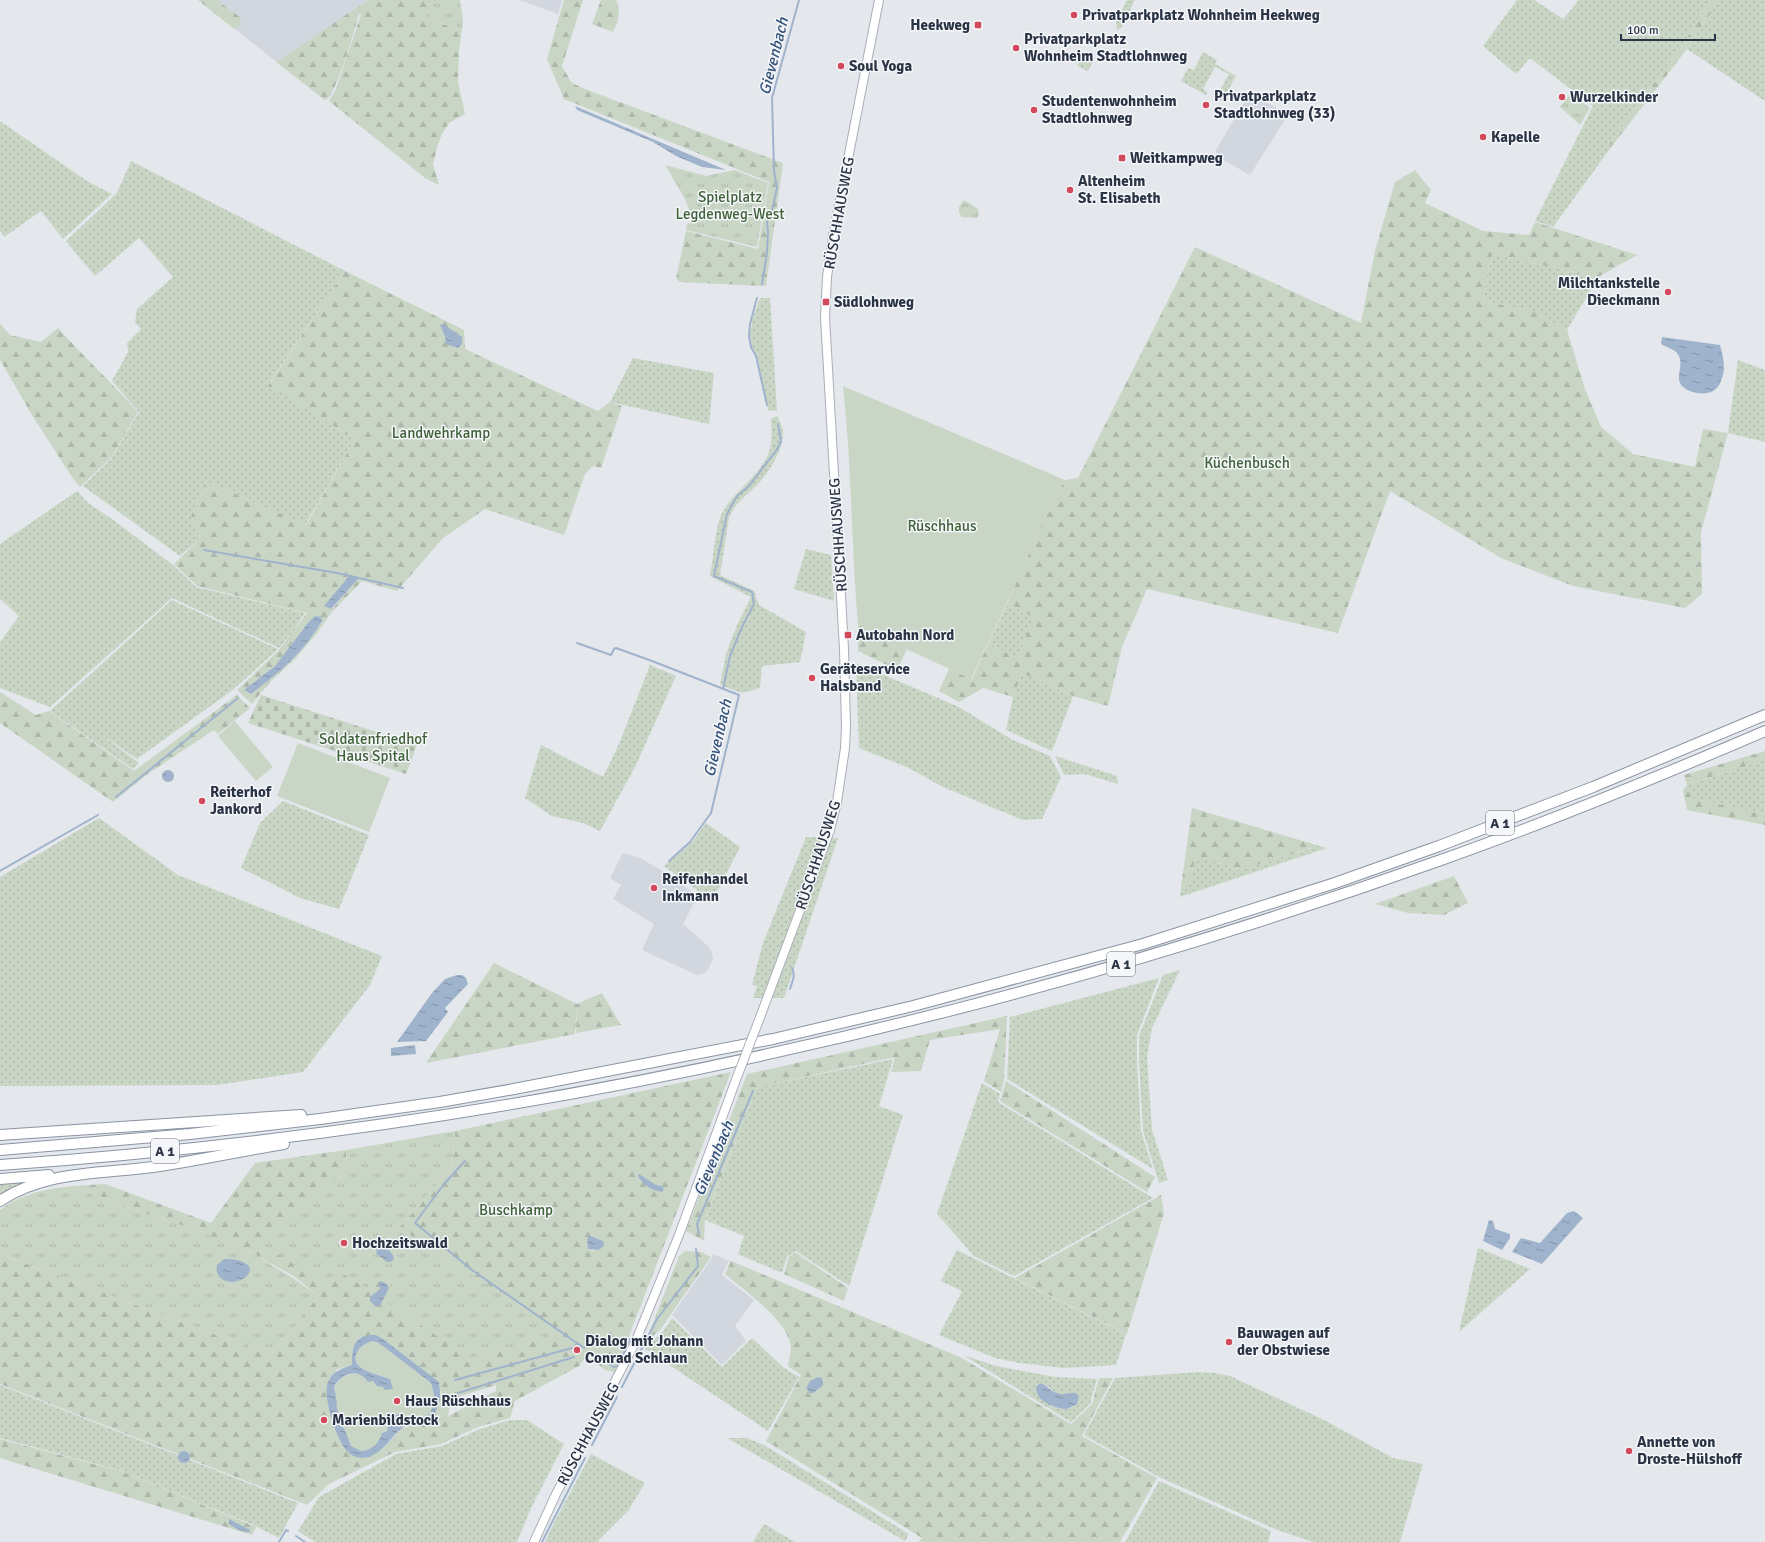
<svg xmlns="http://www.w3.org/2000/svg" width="1765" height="1542" font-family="Signika,sans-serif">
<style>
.built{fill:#d2d6de}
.grass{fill:url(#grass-dots);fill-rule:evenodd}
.forest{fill:url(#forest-firs);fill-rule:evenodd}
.cemetery{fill:url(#cemetery-stones)}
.park{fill:url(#park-tufts)}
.garden{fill:#c9d6c5}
.water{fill:url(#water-ripples);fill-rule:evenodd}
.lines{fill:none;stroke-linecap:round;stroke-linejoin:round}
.stream{stroke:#9fb4cc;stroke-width:2}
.secondary-casing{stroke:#a9aeb7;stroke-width:10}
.motorway-casing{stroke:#8b94a3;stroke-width:12}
.secondary{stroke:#fff;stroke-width:8}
.motorway{stroke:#fff;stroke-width:10}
.secondary-bridge-casing{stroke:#a9aeb7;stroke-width:10;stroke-linecap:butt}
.secondary-bridge{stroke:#fff;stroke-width:8}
.poi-dot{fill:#d1495b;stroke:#f4f6f9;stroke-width:1.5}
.labels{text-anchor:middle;stroke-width:3;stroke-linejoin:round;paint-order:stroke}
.shield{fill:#f4f6f9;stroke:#676e7b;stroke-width:1}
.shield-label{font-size:14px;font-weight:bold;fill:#2b3445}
.poi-label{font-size:15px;font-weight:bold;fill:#2b3445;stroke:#f4f6f9;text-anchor:start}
.park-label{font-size:15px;fill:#3f6138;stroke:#f4f6f9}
.street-label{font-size:15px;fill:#2b3445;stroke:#f4f6f9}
.water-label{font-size:16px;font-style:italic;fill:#34527a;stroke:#f4f6f9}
</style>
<defs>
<pattern id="grass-dots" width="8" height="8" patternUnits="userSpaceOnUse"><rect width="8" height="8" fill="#c9d6c5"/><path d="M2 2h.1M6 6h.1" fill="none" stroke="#adb8ab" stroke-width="1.8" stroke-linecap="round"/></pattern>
<pattern id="forest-firs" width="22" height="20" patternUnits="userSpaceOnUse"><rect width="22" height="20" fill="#c9d6c5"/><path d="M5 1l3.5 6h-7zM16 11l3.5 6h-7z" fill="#adb8ab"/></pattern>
<pattern id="cemetery-stones" width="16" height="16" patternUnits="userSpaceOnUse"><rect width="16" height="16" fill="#c9d6c5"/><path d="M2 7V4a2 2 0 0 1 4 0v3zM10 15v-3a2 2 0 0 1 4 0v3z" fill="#adb8ab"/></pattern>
<pattern id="park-tufts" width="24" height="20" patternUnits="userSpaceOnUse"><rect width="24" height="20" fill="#c9d6c5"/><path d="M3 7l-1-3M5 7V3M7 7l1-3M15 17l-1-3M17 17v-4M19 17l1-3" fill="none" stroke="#adb8ab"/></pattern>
<pattern id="water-ripples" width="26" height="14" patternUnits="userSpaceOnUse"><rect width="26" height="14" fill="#9fb4cc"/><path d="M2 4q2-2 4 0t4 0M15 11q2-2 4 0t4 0" fill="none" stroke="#8293a7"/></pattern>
</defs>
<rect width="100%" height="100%" fill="#e4e7ec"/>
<path class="built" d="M198,0h170l-12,8 -11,52 -14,36 -6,4z
M519,0h43l-4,14z
M1250,92l38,23 -38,60 -28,-16 -6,-6v-3z
M623,853l17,5 33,19 19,15 2,11 -11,21 26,23 3,6 1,6 -3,6 -2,5 -5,4 -6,1 -55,-25 12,-26 -41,-25 8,-14 -11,-7z
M713,1254l16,7 -7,14 32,25 -19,26 11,15 -24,24 -50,-50 40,-57z"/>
<path class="grass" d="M1127,0h8l-14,28 -4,2 -1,-8z
M1517,0h17l29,19 16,-19h131l-28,46 -73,97 3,3 -59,81 -18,-6 58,-115 -63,-48 -14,16 -33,-28z
M1719,0h46v101l-78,-52z
M1203,52l14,8 -2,4 21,12 -14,25 -9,-5 1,-1 3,1 12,-22 -14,-7 -12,22 4,3 -1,3 -25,-14 7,-13 6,2z
M1082,56l11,6 -5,9 -11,-5z
M0,121l87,60 25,13 -49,45 -22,-28 -37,26 -4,-7z
M131,161l214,110 -77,114 87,54 -50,86 -99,-44 -15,35 9,23 -20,17 -97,-70 28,-27 28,-47 -27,-31 16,-29 -1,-9 14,-14 -6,-7 2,-13 36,-32 -34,-39 -44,38 -29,-35 51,-48z
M1492,254l106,23 -31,53 -35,-19 -49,-10z
M760,298h10l7,113 -9,-1 -11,-54 -5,-9 -2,-12 3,-18z
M633,358l81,15 -5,51 -99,-22z
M1738,360l27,10v72l-37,-9z
M777,416c1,3 4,7 5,11 5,18 -13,46 -25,58 -10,10 -23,19 -28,33l-9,57 34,16 5,14 47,27 -6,30 -38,4 -2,22 -18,5 -22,-8 6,-31 11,-29 14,-28 -41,-21c3,-16 5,-44 10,-58 10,-26 39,-39 49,-66 4,-10 2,-23 2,-33z
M77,491l10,11 29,20 57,43 23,22 109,26 -11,17 -15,18 -107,-50 -122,109 -50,-19v-46l19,-26 -19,-17v-55z
M806,549l25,6 3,46 -40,-12z
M172,600l106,49 -44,40 -97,70 -38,-26 40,30 -6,6 -83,-58z
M1007,604l27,13 -16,41 -30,-14z
M856,663l103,44 52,32 39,17 11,21 -19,42 -19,1 -80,-33 -34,-19 -50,-20z
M650,665l26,11 -40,89 -36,66 -17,-8 -31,-7 -27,-18 16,-53 62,32 16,-33z
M1022,673l51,23 -21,55 -46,-21 7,-33z
M1055,756l62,20 1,8 -33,-10 -21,1z
M1765,760v54l-74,-16 -4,-13z
M283,801l86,34 -30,74 -39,-11 -59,-30 19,-45z
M99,818l79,57 204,81 -12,29 -67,87 -86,13 -217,1v-209z
M706,823l34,24 -28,54 -48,-35 29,-25z
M806,837l32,1 -54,160h-31l4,-12 -5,-1 11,-42z
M1313,844l14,4 -147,49 1,-10 7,2 6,-26 4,-6 31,9 4,3 6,1 70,-21 4,-2z
M1180,970l-28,58 -5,29 5,73 16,50 -9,3 -16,-52 -4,-70v-25l24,-61z
M1159,978l-22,57v26l4,70 12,38 -146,-90 3,-62z
M893,1059l-14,47 24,9 -54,171 -53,-35 -9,5 -5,17 -44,-19 6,-18 -39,-16 52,-133z
M982,1083l18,11 -2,8 155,96 -139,78 -40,-20 -37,-42z
M32,1180l-32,18v-16z
M1478,1248l52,21 -71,63z
M957,1250l169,84 -10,31 -52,3 -45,-5 -24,-5 -56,-23 23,-44 -21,-10z
M672,1318l50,49 30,-29 32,30 15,9 -31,54 -124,-83 17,-14z
M963,1355l33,11 60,11 41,2 -7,25 -19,18zM1040,1383c15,4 11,15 32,10l5,11 -10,5 -16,-3 -14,-21z
M1199,1372l15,1 16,3 96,45 67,37 30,6 -23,78h-87l-36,-12 -118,-53 -75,-42 31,-57z
M0,1385l298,118 -19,35 -28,-14 -129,-53 -122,-33z
M510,1420h17l37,24 -33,64 -14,34h-202l-17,-11 21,-34 77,-43 46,-8 38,-17z
M727,1438h20l17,7 145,89 -4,7z
M591,1454l54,29 -17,28 -31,31h-52l10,-21z
M1159,1481l112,50 -3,11h-143z
M764,1524l31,18h-42z"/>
<path class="forest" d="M198,0h19l23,17 1,9 -7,3z
M368,0h65l-7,19 36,11 -3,20 -1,32 7,32 -16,9 -7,11 -4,10 -5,20 6,21 -14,-7 -96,-77 7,-12 25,-75h-2c-5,16 -21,79 -34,86l-49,-38z
M564,0h19l-21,66 9,16 11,6 201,75 -17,123 -86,-4 -4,-3 10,-48 72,18 11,-67 -205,-83 -17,-40z
M601,0h15c6,12 2,21 -3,32l-21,-8z
M1710,0h9l-32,49 -75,97 -3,-3 73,-97z
M1415,170l16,20 -6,13 58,28 46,4 6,-13 102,33 -39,22 -106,-23 -9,47 49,10 35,19 18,59 16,38 32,27 62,13 8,-38 25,4 -27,99 1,62 -17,14 -112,-22 -72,-28 -111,-67 -52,142 -191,-44 -25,58 -14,59 -35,-10 -51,-23 -9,24 -30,-9 -24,14 -20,-11 10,-22 23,10 16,-35 30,14 15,-41 -26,-13 37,-86 21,-38 13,-2 117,-231 166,76 14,-72 20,-69z
M345,271l119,59 1,19 133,62 12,-9 12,4 -21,62 -8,-2 -8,8 -21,61 -79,-26 -42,29 -46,53 -35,-10 -31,32 -13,19 -21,25 -27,25 -18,22 -15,-14 41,-39 29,-38 -110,-27 -23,-22 26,-25 -9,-23 15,-35 100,44 49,-86 -87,-53zM349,576l10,2 -27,31 -7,-3zM322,621c-17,30 -44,53 -71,73l-7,-4 31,-24 32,-42z
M0,324l10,11 31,7 17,-14c26,29 54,55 80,84l-27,46 -31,29 -8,-10 -40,-62 -32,-55z
M858,624l49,25 -10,21 -39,-19z
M0,692l36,23 13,-4 85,60 103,-76 13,13 -32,26 -4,-4 -65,43 -36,29 -113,-79z
M1765,751v9l-78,25 4,13 74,16v11l-78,-15 -4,-20 4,-5 -3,-10z
M1192,808l121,36v3l-33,11 -41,12 -6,-1 -4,-3 -31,-9 -4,6 -6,26 -7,-2z
M1454,876l14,27 -24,12 -36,-2 -33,-9z
M494,963l83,41 -2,30 -149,29z
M602,993l19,32 -45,8 1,-29z
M1007,1016l-3,64 -3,12 -17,-11 16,-52 -70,11 -9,31 -30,1 4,-15 -138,30 -52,132 -1,22 -18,-10 61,-157z
M731,1072l-116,300 -10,-2 -18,-15 -8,11 -64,35 -5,17 -32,9 -37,17 -46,8 -66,32 -22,21 -307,-121v-130l270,101 14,-14 34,-45 -23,-19 -43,-24 -53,-22 -62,-20 -64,-25 32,-2 106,39 44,-60 91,-13 1,21 -10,10 5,92 27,17 13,-13 89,82 89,-27 -161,-104 53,-61 3,-36zM591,1235l11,6 -8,10 -6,-2 -1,-9zM361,1337l78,45 2,12 -26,29 -14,6 -21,22 -52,-68 10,-14 14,-4c0,-12 -1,-20 9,-28zM496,1385v6l-48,25 3,-17z
M1006,1081l149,96 -8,15 -147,-91z
M1161,1195l3,18 -37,121 -112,-56z
M685,1251l16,1 10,5 -52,74 -13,10 33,-85z
M795,1252l53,36 -4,13 -60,-27 5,-18z
M731,1261l231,97 109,66 21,-20 7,-26h14l-31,58 75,42 -37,64h-201l3,-4 -156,-97 35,-66 -13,-9c1,-7 4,-17 2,-24 -6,-24 -46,-52 -65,-68z
M0,1439l124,33 132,55 -4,8 -252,-77z"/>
<path class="cemetery" d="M261,695l156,50 -11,29 -158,-51z"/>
<path class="park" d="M433,0h27l3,20 -1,10 -37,-11z
M1570,94l20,14 -10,17 -20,-18z
M665,165l41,11 29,-6 33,13 -11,64 -71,-17 1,-6 7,-3 -9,-22z
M964,200l14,9 1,5 -2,4 -15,-1 -3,-4v-6z
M455,1131l-3,36 -53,61 162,104 -90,27 -86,-58 6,-16 -9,-7 -13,12 -27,-17 -12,13 -64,-39 -4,-7 2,-4 38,-33 35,-22 10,-10 -1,-21z
M73,1186l64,25 62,20 53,22 41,25 25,18 -34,45 -14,14 -270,-101v-44c23,-17 45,-21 73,-24z"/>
<path class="garden" d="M732,190l22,2 -2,13 -21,-3z
M843,386l222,94 -21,38 -25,59 -48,102 -101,-47 -12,-8c-7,-79 -6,-159 -15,-238z
M235,721l38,46 -17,14 -38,-45z
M298,743l92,35 -21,54 -92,-36z
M373,1341l6,2 52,40 4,16 -5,15 -28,9 -9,-2 -6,10 -5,2c-4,11 -9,17 -21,18l-10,-5 -7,-18h-1l-7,-23 1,-1 -3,-18c10,-14 25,-16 39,-5 4,3 4,5 10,6l7,-8c-8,-3 -21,-5 -28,-10 -14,-10 -2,-26 11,-28z"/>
<path class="water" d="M575,106l151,64 -24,-3 -26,-11 -23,-14 -76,-32z
M443,324l19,13v7l-4,4 -12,-4 -1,-8 -5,-11z
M1662,337l58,8c3,12 6,21 2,33 -2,6 -4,10 -9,13 -8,5 -28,2 -33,-8 -4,-9 5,-20 -3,-30 -3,-4 -12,-6 -16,-9z
M349,576l10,2 -28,31 -7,-3z
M315,616l6,1 1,4c-17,30 -44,53 -71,73l-7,-4 31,-24 32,-42z
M162 776a6 6 0 1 1 12 0a6 6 0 1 1-12 0Z
M457,975h5l4,3 2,6 -23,24 3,4 -22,29 -29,1 35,-49 13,-14z
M415,1045l1,9 -25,2v-8z
M639,1174l17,11 6,1 2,3 -2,3c-11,-2 -19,-7 -24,-16z
M1574,1211l9,7 -41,46 -30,-12 9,-14 19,5 27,-30z
M1489,1220l4,1 2,8 15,5v4l-8,12 -19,-9z
M589,1235l14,6 1,5 -6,4 -10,-1 -1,-9z
M379,1245h6l8,10 1,4 -3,3h-4l-10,-8 -1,-6z
M224,1259c10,0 19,0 26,9 0,17 -37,21 -33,-3z
M381,1281l6,3 2,4 -8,16 -5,3 -6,-6v-4l10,-8 -1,-6z
M368,1335h8l7,4 56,43c2,14 2,24 -8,36 -9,3 -24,5 -31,12 -13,11 -19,27 -39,28 -3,0 -11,-3 -13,-6 -11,-10 -26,-56 -20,-70 4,-10 14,-14 24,-17 0,-15 0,-26 16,-30zM373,1341l6,2 52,40 4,16 -5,15 -28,9 -3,-9 -7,2 1,5 -4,2 -2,8 -5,2c-4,11 -9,17 -21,18l-10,-5 -7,-18h-1l-7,-23 1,-1 -3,-18c9,-13 24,-18 34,-4l5,-1 4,5 6,1 2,3 8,-1 -3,-10c-8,-3 -19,-5 -27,-10 -15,-8 -5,-25 10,-28z
M818,1377l4,1 1,7 -10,8h-3l-4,-5 4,-7z
M1040,1383c6,1 10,8 17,10 7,3 12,-1 19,0l3,3 -2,8 -10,5c-13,-1 -31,-7 -31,-22z
M178 1457a6 6 0 1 1 12 0a6 6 0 1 1-12 0Z
M229,1519l21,11v2c-7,1 -15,-4 -21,-8z"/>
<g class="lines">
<path class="stream" d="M762,284l5,-31 1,-21 -1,-10 4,-7 6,-27 -3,-17 -2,-73 27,-98
M757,298l-7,26 -1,12 2,11 5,9 11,49
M204,550l133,23 66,15
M577,643l34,12 3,-6 2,-1 36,13 87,34 -28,118 -21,29 -21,19
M723,689l7,-33 12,-29 12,-23 -2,-12 -38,-16 13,-62 10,-18 11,-9 28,-36 5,-9 -3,-18
M116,797l122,-99
M0,871l98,-56
M790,989c2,-7 6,-13 2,-21
M465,1161l-21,23 -29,39 57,47 112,78 9,-8
M699,1234l-2,-10 56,-133
M596,1356l18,11 4,-1 12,-27
M455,1380l117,-32
M622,1387l35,-68 41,-53 -2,-17
M458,1393l116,-36
M592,1445l25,-48
M296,1536l9,6
M279,1542l7,-12 2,1
M542,1542l43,-84"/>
<defs>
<path id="secondary" d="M759,1020l71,-190 7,-28 8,-54 1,-21 -2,-78 -17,-298 -2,-33 2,-41 6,-41 46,-236
M534,1542l22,-48 79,-151 44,-108 58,-158"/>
<path id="motorway" d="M0,1135l301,-20
M0,1150l190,-16 130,-15 120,-17 74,-13 259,-50 140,-33 230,-62 192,-61 104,-37 154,-59 172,-72
M0,1165c493,-34 976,-139 1441,-305 110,-39 217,-83 324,-129
M0,1179l49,-4
M0,1201c44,-30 101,-27 153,-34 44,-6 87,-16 131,-23"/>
</defs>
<use href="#secondary" class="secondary-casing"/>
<use href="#motorway" class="motorway-casing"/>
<use href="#secondary" class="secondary"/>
<use href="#motorway" class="motorway"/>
<defs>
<path id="secondary-bridge" d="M737,1077l22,-57"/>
</defs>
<use href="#secondary-bridge" class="secondary-bridge-casing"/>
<use href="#secondary-bridge" class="secondary-bridge"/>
</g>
<g class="poi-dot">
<circle cx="1074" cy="15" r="4"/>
<rect x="974" y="21" width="8" height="8" rx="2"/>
<circle cx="1016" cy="48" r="4"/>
<circle cx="841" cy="66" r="4"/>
<circle cx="1562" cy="97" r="4"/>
<circle cx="1206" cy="105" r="4"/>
<circle cx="1034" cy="110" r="4"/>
<circle cx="1483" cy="137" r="4"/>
<rect x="1118" y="154" width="8" height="8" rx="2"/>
<circle cx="1070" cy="190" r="4"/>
<circle cx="1668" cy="292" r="4"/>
<rect x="822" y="298" width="8" height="8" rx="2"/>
<rect x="844" y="631" width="8" height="8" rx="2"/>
<circle cx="812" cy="678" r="4"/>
<circle cx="202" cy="801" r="4"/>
<circle cx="654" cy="888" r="4"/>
<circle cx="344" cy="1243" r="4"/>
<circle cx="1229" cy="1342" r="4"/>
<circle cx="577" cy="1350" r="4"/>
<circle cx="397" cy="1401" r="4"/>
<circle cx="324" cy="1420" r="4"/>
<circle cx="1629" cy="1451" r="4"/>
</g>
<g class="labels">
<g class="shield">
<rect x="1486" y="811" width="28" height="24" rx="3"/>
<rect x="1107" y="952" width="28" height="24" rx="3"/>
<rect x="151" y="1139" width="28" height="24" rx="3"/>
</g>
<g class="shield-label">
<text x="1500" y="828">A 1</text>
<text x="1121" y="969">A 1</text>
<text x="165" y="1156">A 1</text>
</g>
<g class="poi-label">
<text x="1082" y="20">Privatparkplatz Wohnheim Heekweg</text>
<text x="970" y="30" text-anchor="end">Heekweg</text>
<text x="1024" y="44">Privatparkplatz<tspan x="1024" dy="17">Wohnheim Stadtlohnweg</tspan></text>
<text x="849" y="71">Soul Yoga</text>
<text x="1214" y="101">Privatparkplatz<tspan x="1214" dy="17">Stadtlohnweg (33)</tspan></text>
<text x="1570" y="102">Wurzelkinder</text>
<text x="1042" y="106">Studentenwohnheim<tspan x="1042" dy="17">Stadtlohnweg</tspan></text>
<text x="1491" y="142">Kapelle</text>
<text x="1130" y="163">Weitkampweg</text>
<text x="1078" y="186">Altenheim<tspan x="1078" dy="17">St. Elisabeth</tspan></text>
<text x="1660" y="288" text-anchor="end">Milchtankstelle<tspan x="1660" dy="17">Dieckmann</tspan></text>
<text x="834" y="307">Südlohnweg</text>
<text x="856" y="640">Autobahn Nord</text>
<text x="820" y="674">Geräteservice<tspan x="820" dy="17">Halsband</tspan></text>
<text x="210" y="797">Reiterhof<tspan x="210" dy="17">Jankord</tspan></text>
<text x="662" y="884">Reifenhandel<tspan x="662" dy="17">Inkmann</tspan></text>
<text x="352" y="1248">Hochzeitswald</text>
<text x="1237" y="1338">Bauwagen auf<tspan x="1237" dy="17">der Obstwiese</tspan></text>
<text x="585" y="1346">Dialog mit Johann<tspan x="585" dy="17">Conrad Schlaun</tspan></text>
<text x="405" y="1406">Haus Rüschhaus</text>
<text x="332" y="1425">Marienbildstock</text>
<text x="1637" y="1447">Annette von<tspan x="1637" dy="17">Droste-Hülshoff</tspan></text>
</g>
<g class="park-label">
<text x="730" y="202">Spielplatz<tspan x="730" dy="17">Legdenweg-West</tspan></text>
<text x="441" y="438">Landwehrkamp</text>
<text x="1247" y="468">Küchenbusch</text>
<text x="942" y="531">Rüschhaus</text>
<text x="373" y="744">Soldatenfriedhof<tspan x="373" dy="17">Haus Spital</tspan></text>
<text x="516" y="1215">Buschkamp</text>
</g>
<g class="street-label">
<text transform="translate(839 213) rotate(-80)" y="5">RÜSCHHAUSWEG</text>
<text transform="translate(838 535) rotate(-94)" y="5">RÜSCHHAUSWEG</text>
<text transform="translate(818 855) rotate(-72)" y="5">RÜSCHHAUSWEG</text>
<text transform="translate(588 1434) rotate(-62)" y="5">RÜSCHHAUSWEG</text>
</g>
<g class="water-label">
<text transform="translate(773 56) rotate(-76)" y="6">Gievenbach</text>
<text transform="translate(717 738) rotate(-77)" y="6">Gievenbach</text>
<text transform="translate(713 1158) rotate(-67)" y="6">Gievenbach</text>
</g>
</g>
<path d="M1621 34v6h94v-6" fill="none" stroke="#2b3445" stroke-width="2"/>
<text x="1627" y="34" font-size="12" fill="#2b3445" stroke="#f4f6f9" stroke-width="3" paint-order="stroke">100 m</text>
</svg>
